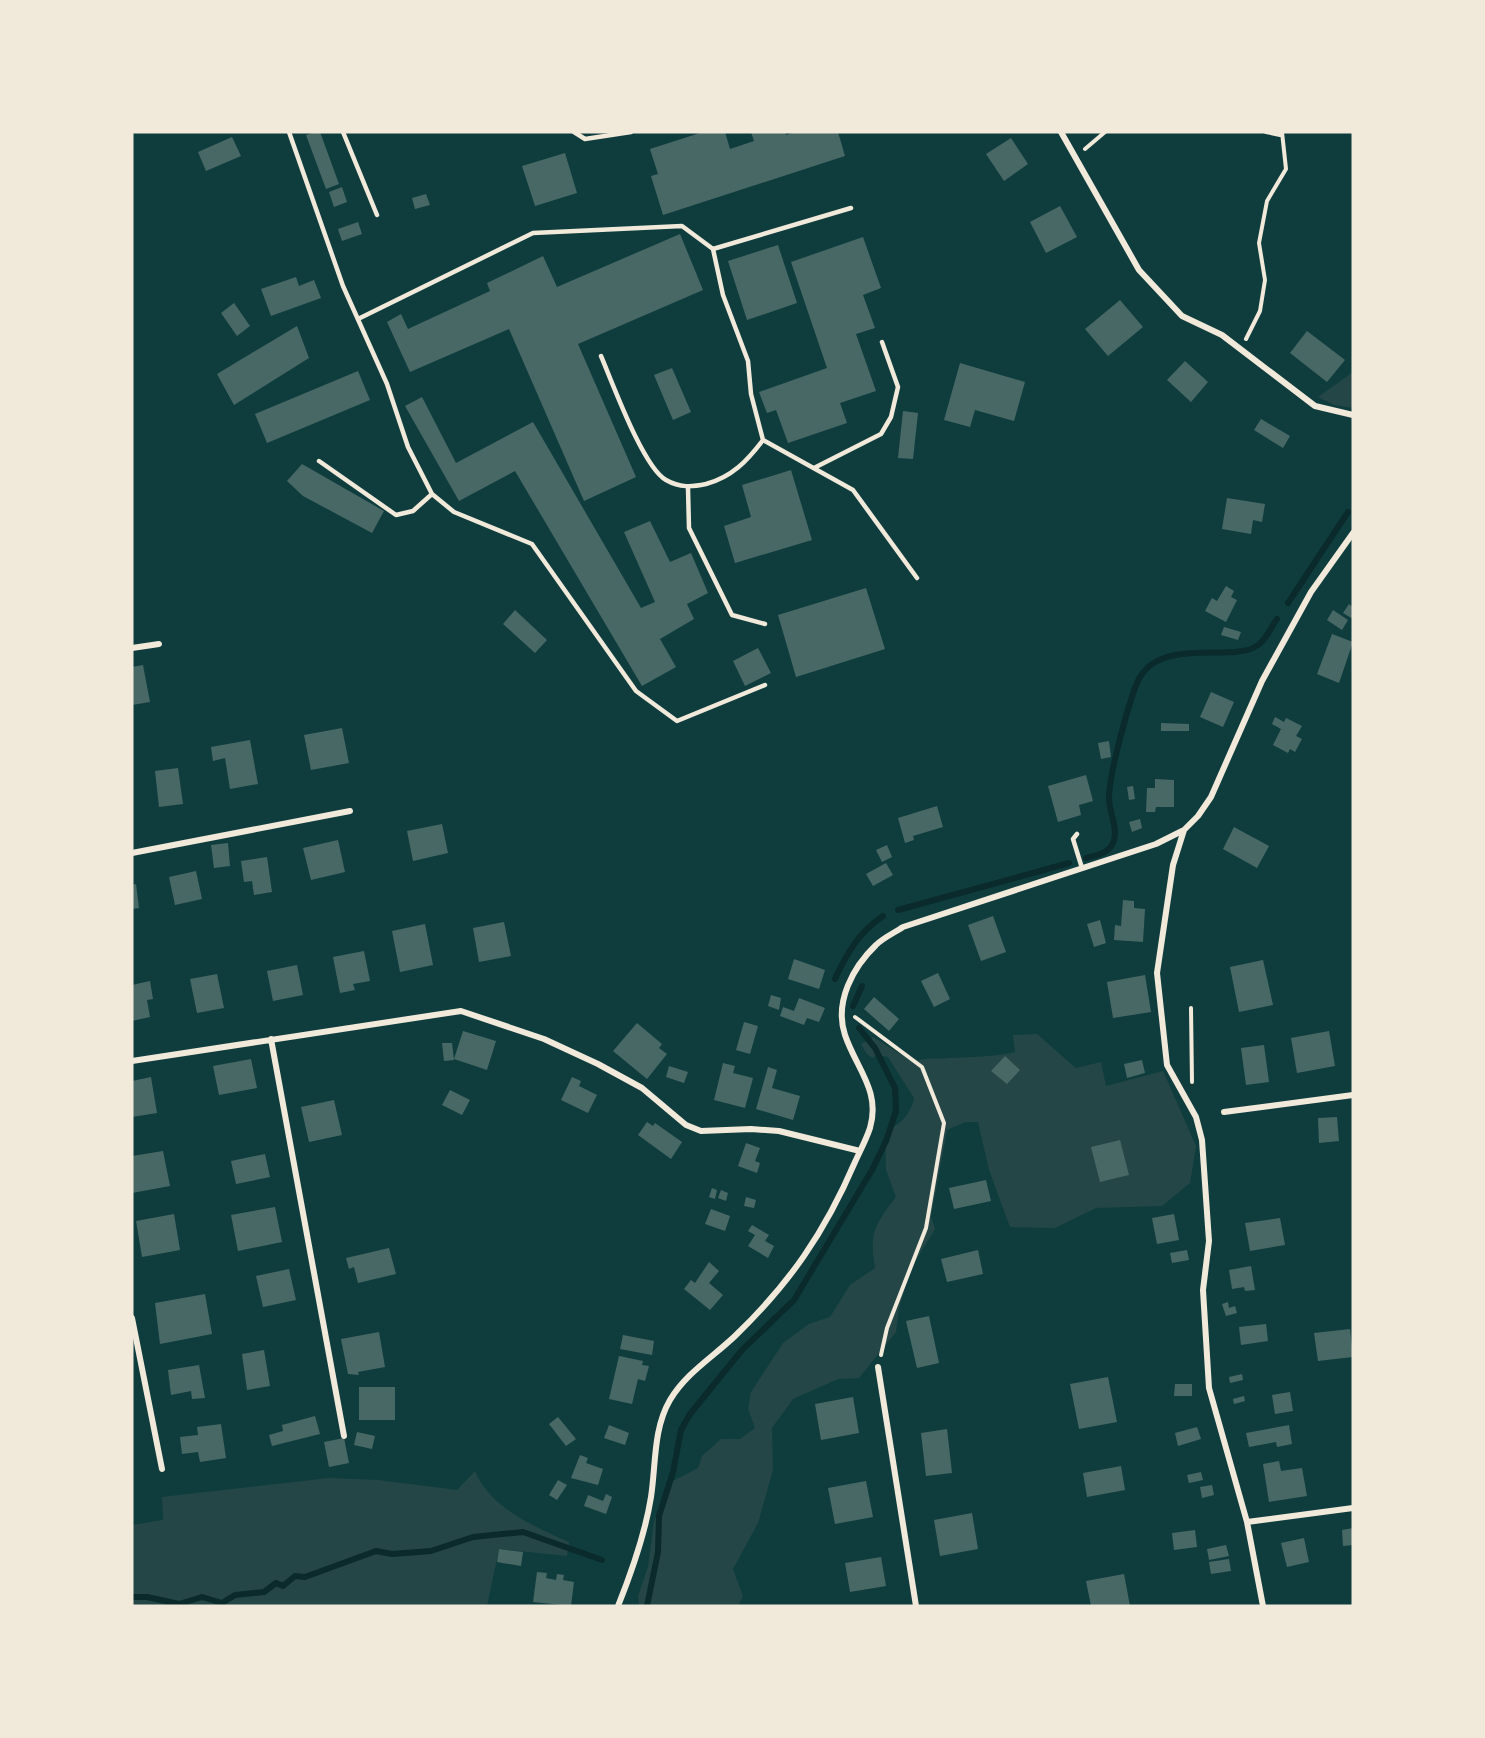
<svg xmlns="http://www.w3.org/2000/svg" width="1485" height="1738" font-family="'PT Sans',sans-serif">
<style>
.green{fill:#244646}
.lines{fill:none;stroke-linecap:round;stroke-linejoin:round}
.stream{stroke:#0a2a2b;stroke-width:6}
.building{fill:#486865}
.path{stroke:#f1e9da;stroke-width:4}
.service{stroke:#f1e9da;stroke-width:4.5}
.minor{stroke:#f1e9da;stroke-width:6}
</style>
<rect width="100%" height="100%" fill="#0f3d3e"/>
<path class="green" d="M1353,372v36l-19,-3 -16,-8z
M1037,1034l39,34 25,-6 5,24 57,-15 33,75 -6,37 -28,23 -66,2 -41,20 -45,-1 -21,-57 -11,-48h-13l-18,8 -16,87 4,12 -24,39 -12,40 -3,24 -37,46 -21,1 -45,20 -21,29 1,42 -15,53 -25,46 10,27 -5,10h-99l-1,-10 10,-29 6,-46 17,-39 27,-14 4,-12 19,-17h19l15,-11 -7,-19 3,-17 32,-49 26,-19 21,-7 20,-32 25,-17c-6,-35 0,-44 21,-71l-10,-27 -1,-38c15,-8 26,-17 29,-34l-26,-41 -12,-2 -3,3 -6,-4 -6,-10 12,-7 40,25c18,-6 20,-2 36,-4 23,-1 44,-1 66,-6l-2,-17z
M475,1471c15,37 60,56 94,71l-2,14 -68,-7 -12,57h-355v-81l31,-5 -1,-23 167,-19 49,2 79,10z"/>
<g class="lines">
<path class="stream" d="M1288,603l60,-91
M1086,858c10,-3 22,-4 27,-15 6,-13 -4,-31 -4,-45 0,-23 19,-93 28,-115 21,-49 97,-19 121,-38 8,-5 13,-18 19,-26
M898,910l171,-47
M835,979c12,-26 24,-47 48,-63
M853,1006l9,-20
M132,1597h15l32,7 23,-7 20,6 13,-8 29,-3 12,-9 7,3 12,-10 10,1 71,-26 16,3 39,-3 42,-14 50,-5 79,28
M647,1606l11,-54 1,-36 14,-44 8,-42 9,-16 52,-64 52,-50 78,-130 14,-29 10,-30 -1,-23 -20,-40 -16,-20"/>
</g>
<path class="building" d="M315,132h5l19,52 -13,5 -20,-54z
M703,132h22l5,17 24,-8 -3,-9h34l1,3 9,-3h43l7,24 -182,59 -12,-39 7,-2 -8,-25z
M232,137l9,19 -35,15 -8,-19z
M1011,138l17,26 -24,17 -18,-27z
M565,153l12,40 -42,13 -13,-40z
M342,187l5,15 -13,5 -5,-15z
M426,194l4,11 -15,4 -3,-11z
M1060,206l17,31 -31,16 -16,-31z
M358,222l4,12 -20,7 -4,-12z
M680,234l23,56 -125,54 58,133 -52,24 -75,-172 -99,43 -23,-50 14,-8 7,15 82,-38 -3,-8 56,-27 14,31z
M863,237l18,51 -18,7 12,33 -19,6 20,57 -36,12 7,20 -59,20 -12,-33 -9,3 -8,-21 68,-24 -36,-106z
M778,245l19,58 -50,17 -19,-59z
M296,277l3,9 15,-6 7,18 -50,18 -10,-27z
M1120,300l23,27 -35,29 -23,-27z
M234,303l16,23 -13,10 -16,-23z
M297,326l12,32 -75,47 -17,-31z
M1307,331l38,29 -18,22 -37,-29z
M1185,361l23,21 -17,20 -24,-22z
M960,363l65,19 -11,39 -39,-11 -5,17 -26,-7z
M672,368l19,44 -18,8 -19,-45z
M358,371l12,29 -103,43 -12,-29z
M422,397l34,66 77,-41 108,186 14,-6 -31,-70 26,-11 20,41 21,-9 17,40 -21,11 7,15 -34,20 16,28 -34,19 -127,-215 -56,30 -54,-95z
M903,411l15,2 -5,46 -15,-1z
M1261,419l29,17 -7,12 -29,-18z
M302,464l82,47 -12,22 -69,-37 -16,-15z
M791,470l21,70 -77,23 -11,-37 27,-9 -9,-32z
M1227,498l38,6 -3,18 -9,-2 -2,14 -29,-5z
M1226,586l8,5 -3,6 6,3 -11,22 -21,-11 7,-13 5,3z
M866,588l19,61 -89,28 -18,-62z
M1349,604l4,3v12l-10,-6z
M515,610l32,30 -12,13 -32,-29z
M1333,610l15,10 -6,10 -15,-10z
M1224,627l17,5 -3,8 -17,-5z
M1332,634l21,8 -14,41 -22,-9z
M758,648l13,25 -26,13 -12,-25z
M143,665l7,37 -18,3v-38z
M1211,692l23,10 -11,25 -23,-10z
M1275,717l9,5 2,-4 16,8 -6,10 6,3 -7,13 -5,-3 -2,4 -15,-8 8,-16 -9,-5z
M1161,723l28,1v7h-28z
M342,728l7,35 -38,7 -7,-35z
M250,740l8,44 -28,5 -5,-31 -12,3 -2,-14z
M1109,741l2,16 -10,2 -3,-16z
M178,768l5,36 -24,3 -4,-36z
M1086,775l7,26 -14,4 2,10 -23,7 -10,-36z
M1155,779l19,1v27h-18l-1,5h-9l1,-24h8z
M1133,786l2,13 -6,1 -2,-13z
M937,806l6,21 -30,9 1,4 -9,3 -7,-25z
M1140,819l2,9 -10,4 -3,-10z
M442,824l6,29 -35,8 -6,-30z
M1234,827l35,19 -12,22 -34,-19z
M338,840l7,32 -34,8 -8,-32z
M228,843l2,23 -16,2 -3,-23z
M887,845l5,12 -10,5 -6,-12z
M267,857l5,35 -18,3 -2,-14 -8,1 -3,-21z
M886,863l7,12 -20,11 -7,-12z
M196,871l6,28 -27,6 -6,-28z
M136,884l3,24 -7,1v-24z
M1123,900l11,1v7l11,1 -2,33 -29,-2 1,-15 6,1z
M993,916l13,36 -25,9 -13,-36z
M1100,920l6,23 -12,4 -7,-23z
M504,922l7,34 -32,6 -6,-34z
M425,924l8,41 -33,7 -8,-41z
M364,951l6,30 -17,3 2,6 -15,3 -7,-36z
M794,959l31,11 -6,19 -31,-10z
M1263,960l10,45 -34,7 -9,-45z
M297,965l6,30 -30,6 -6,-30z
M938,973l12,26 -16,8 -13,-26z
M217,974l7,34 -27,5 -7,-34z
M1145,975l6,37 -38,6 -6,-36z
M150,981l3,18 -6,1 3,17 -18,4v-36z
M771,995l10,3 -2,12 -11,-4z
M874,997l25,22 -10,12 -25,-22z
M799,998l26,10 -6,14 -12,-4 -3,7 -24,-9 3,-9 11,4z
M744,1022l14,4 -8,28 -14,-4z
M637,1023l25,21 -3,4 8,6 -20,25 -34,-28z
M463,1031l33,10 -9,29 -33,-11z
M1329,1031l6,35 -38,7 -6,-35z
M442,1043h10l2,17 -10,1z
M1264,1045l5,37 -23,3 -5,-37z
M1005,1056l15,14 -13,14 -16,-13z
M251,1059l6,29 -38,7 -6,-29z
M1142,1060l3,13 -18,5 -3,-14z
M723,1063l12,3 -2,7 20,5 -8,30 -31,-8z
M669,1066l19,6 -4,11 -18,-6z
M768,1067l9,3 -5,18 28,8 -7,24 -37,-11z
M151,1077l6,36 -25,4v-36z
M572,1077l9,4 -2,5 18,9 -9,18 -27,-13z
M450,1090l20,10 -8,15 -20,-10z
M334,1100l8,35 -33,7 -8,-35z
M1337,1117l2,24 -20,2 -1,-25z
M647,1122l6,4 2,-3 27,19 -11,17 -33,-24z
M1120,1140l9,35 -29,7 -9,-35z
M746,1143l14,5 -5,13 5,2 -3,10 -19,-7z
M163,1151l7,35 -38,7v-37z
M265,1154l5,23 -34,7 -5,-23z
M986,1180l5,21 -37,8 -5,-21z
M712,1188l5,2 -2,9 -6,-2z
M721,1190l7,3 -2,8 -8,-3z
M746,1197l10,3 -2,8 -10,-2z
M275,1207l7,35 -44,9 -7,-36z
M711,1209l19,7 -5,15 -20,-7z
M174,1214l6,36 -38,7 -6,-36z
M1174,1214l5,26 -22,4 -5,-26z
M1280,1218l5,27 -35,6 -5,-28z
M752,1225l17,10 -4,6 9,5 -6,12 -20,-12 7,-11 -7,-4z
M389,1248l7,26 -38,9 -4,-16 -5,2 -3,-11z
M978,1250l5,24 -36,8 -6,-23z
M1187,1250l2,10 -17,3 -2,-10z
M709,1262l10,9 -10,12 14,12 -13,15 -26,-21 7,-9 4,3z
M1251,1266l4,24 -10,1 -1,-4 -12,2 -3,-19z
M289,1269l7,31 -33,7 -7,-31z
M205,1294l7,40 -52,10 -5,-41z
M1228,1302l1,6 6,-2 2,7 -11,3 -4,-12z
M929,1316l10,47 -22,5 -11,-47z
M1266,1324l2,17 -27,4 -2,-18z
M1350,1329l3,28 -35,4 -4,-28z
M379,1332l6,35 -27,5 1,3 -11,-1 -7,-35z
M623,1335l31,6 -2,14 -32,-6z
M264,1350l6,36 -23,4 -5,-36z
M619,1356l24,5 -1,4 7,1 -4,15 -7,-2 -6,25 -23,-5z
M199,1365l6,33 -13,1 -1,-8 -20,4 -3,-25z
M1242,1374l1,6 -13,3 -1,-6z
M1108,1377l9,45 -38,7 -9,-45z
M1175,1384h17v12h-18z
M359,1387h36v33h-36z
M1290,1392l3,19 -18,3 -3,-19z
M1244,1396l1,5 -11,3 -1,-5z
M853,1397l6,36 -38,7 -6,-36z
M315,1416l5,18 -48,12 -3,-11 14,-4 -1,-6z
M558,1417l18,22 -10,7 -17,-22z
M221,1424l5,34 -26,4 -2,-10 -16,2 -2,-17 18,-2 -1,-8z
M609,1425l20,8 -4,12 -21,-7z
M1289,1425l3,19 -15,3 -1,-5 -27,5 -3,-14z
M1197,1427l4,12 -23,7 -3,-13z
M947,1429l5,44 -26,3 -5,-43z
M357,1432l18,4 -3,13 -18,-4z
M344,1438l5,25 -20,4 -5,-25z
M580,1455l8,3 -2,5 17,6 -5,16 -27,-7z
M1279,1461l2,10 21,-3 5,28 -38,6 -6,-38z
M1121,1466l4,24 -38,7 -4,-24z
M1201,1472l2,8 -14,3 -2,-8z
M558,1480l9,5 -10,15 -8,-5z
M866,1481l7,36 -38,7 -7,-36z
M1212,1485l2,10 -12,3 -2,-11z
M606,1494l6,3 -6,17 -22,-8 4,-11 15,6z
M972,1513l6,36 -38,7 -6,-36z
M1353,1528v17l-10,1 -1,-16z
M1195,1530l2,17 -23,3 -2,-17z
M1304,1538l5,24 -22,5 -6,-24z
M1226,1545l3,11 -20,4 -2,-11z
M499,1549l24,3 -2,14 -24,-4z
M881,1557l5,29 -36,6 -5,-29z
M1229,1559l2,12 -20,3 -2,-12z
M537,1572l10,1 -1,5 10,2 1,-6 7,1 -1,5 11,2 -3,24 -38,-4z
M1124,1574l6,32h-39l-5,-25z"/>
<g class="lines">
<path class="path" d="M1266,132l14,3
M1085,149l20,-17
M1246,339l14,-28 5,-31 -6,-37 8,-42 19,-32 -4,-37
M1191,1008l1,74
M855,1017l67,50 22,56 -18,105 -39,100 -6,27"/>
<path class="service" d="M289,132l54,154 44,98 21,63 24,47 22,18 78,32 104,147 41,30 88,-36
M343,132l34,83
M574,132l11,7 46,-7
M713,249l138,-41
M358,319l175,-86 149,-7 31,23 10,46 25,66 3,33 12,46 90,50 64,88
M601,356c12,28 42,111 65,124 14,8 26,7 40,4 26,-7 41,-23 57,-44
M319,461l77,54 17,-4 19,-17
M814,468l67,-34 10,-17 7,-30 -16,-45
M688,488l1,40 43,87 33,9
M1077,834l-4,5 9,29"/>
<path class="minor" d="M1061,132l78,138 43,46 40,19 93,71 38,9
M132,648l27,-4
M1184,830l-11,35 -16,108 10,92 29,52 6,23 7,101 -6,49 6,98 38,134 16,84
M132,853l218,-42
M271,1039l73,397
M132,1061l329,-50 83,28 54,25 44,24 44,37 15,6 50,-2 28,2 81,20
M1224,1112l129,-17
M132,1318l30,151
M878,1367l38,239
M1247,1522l106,-14
M618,1606c14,-35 27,-71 33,-109 5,-32 2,-68 19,-97 16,-27 43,-43 65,-64 55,-53 90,-104 120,-174 5,-11 11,-22 15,-34 11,-37 -14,-60 -25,-93 -11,-33 8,-68 31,-90 7,-7 18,-12 27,-18l253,-83 28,-14 14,-14 13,-19 51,-116 49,-89 42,-59"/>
</g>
<rect width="1485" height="1738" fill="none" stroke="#f1e9da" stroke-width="267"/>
</svg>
